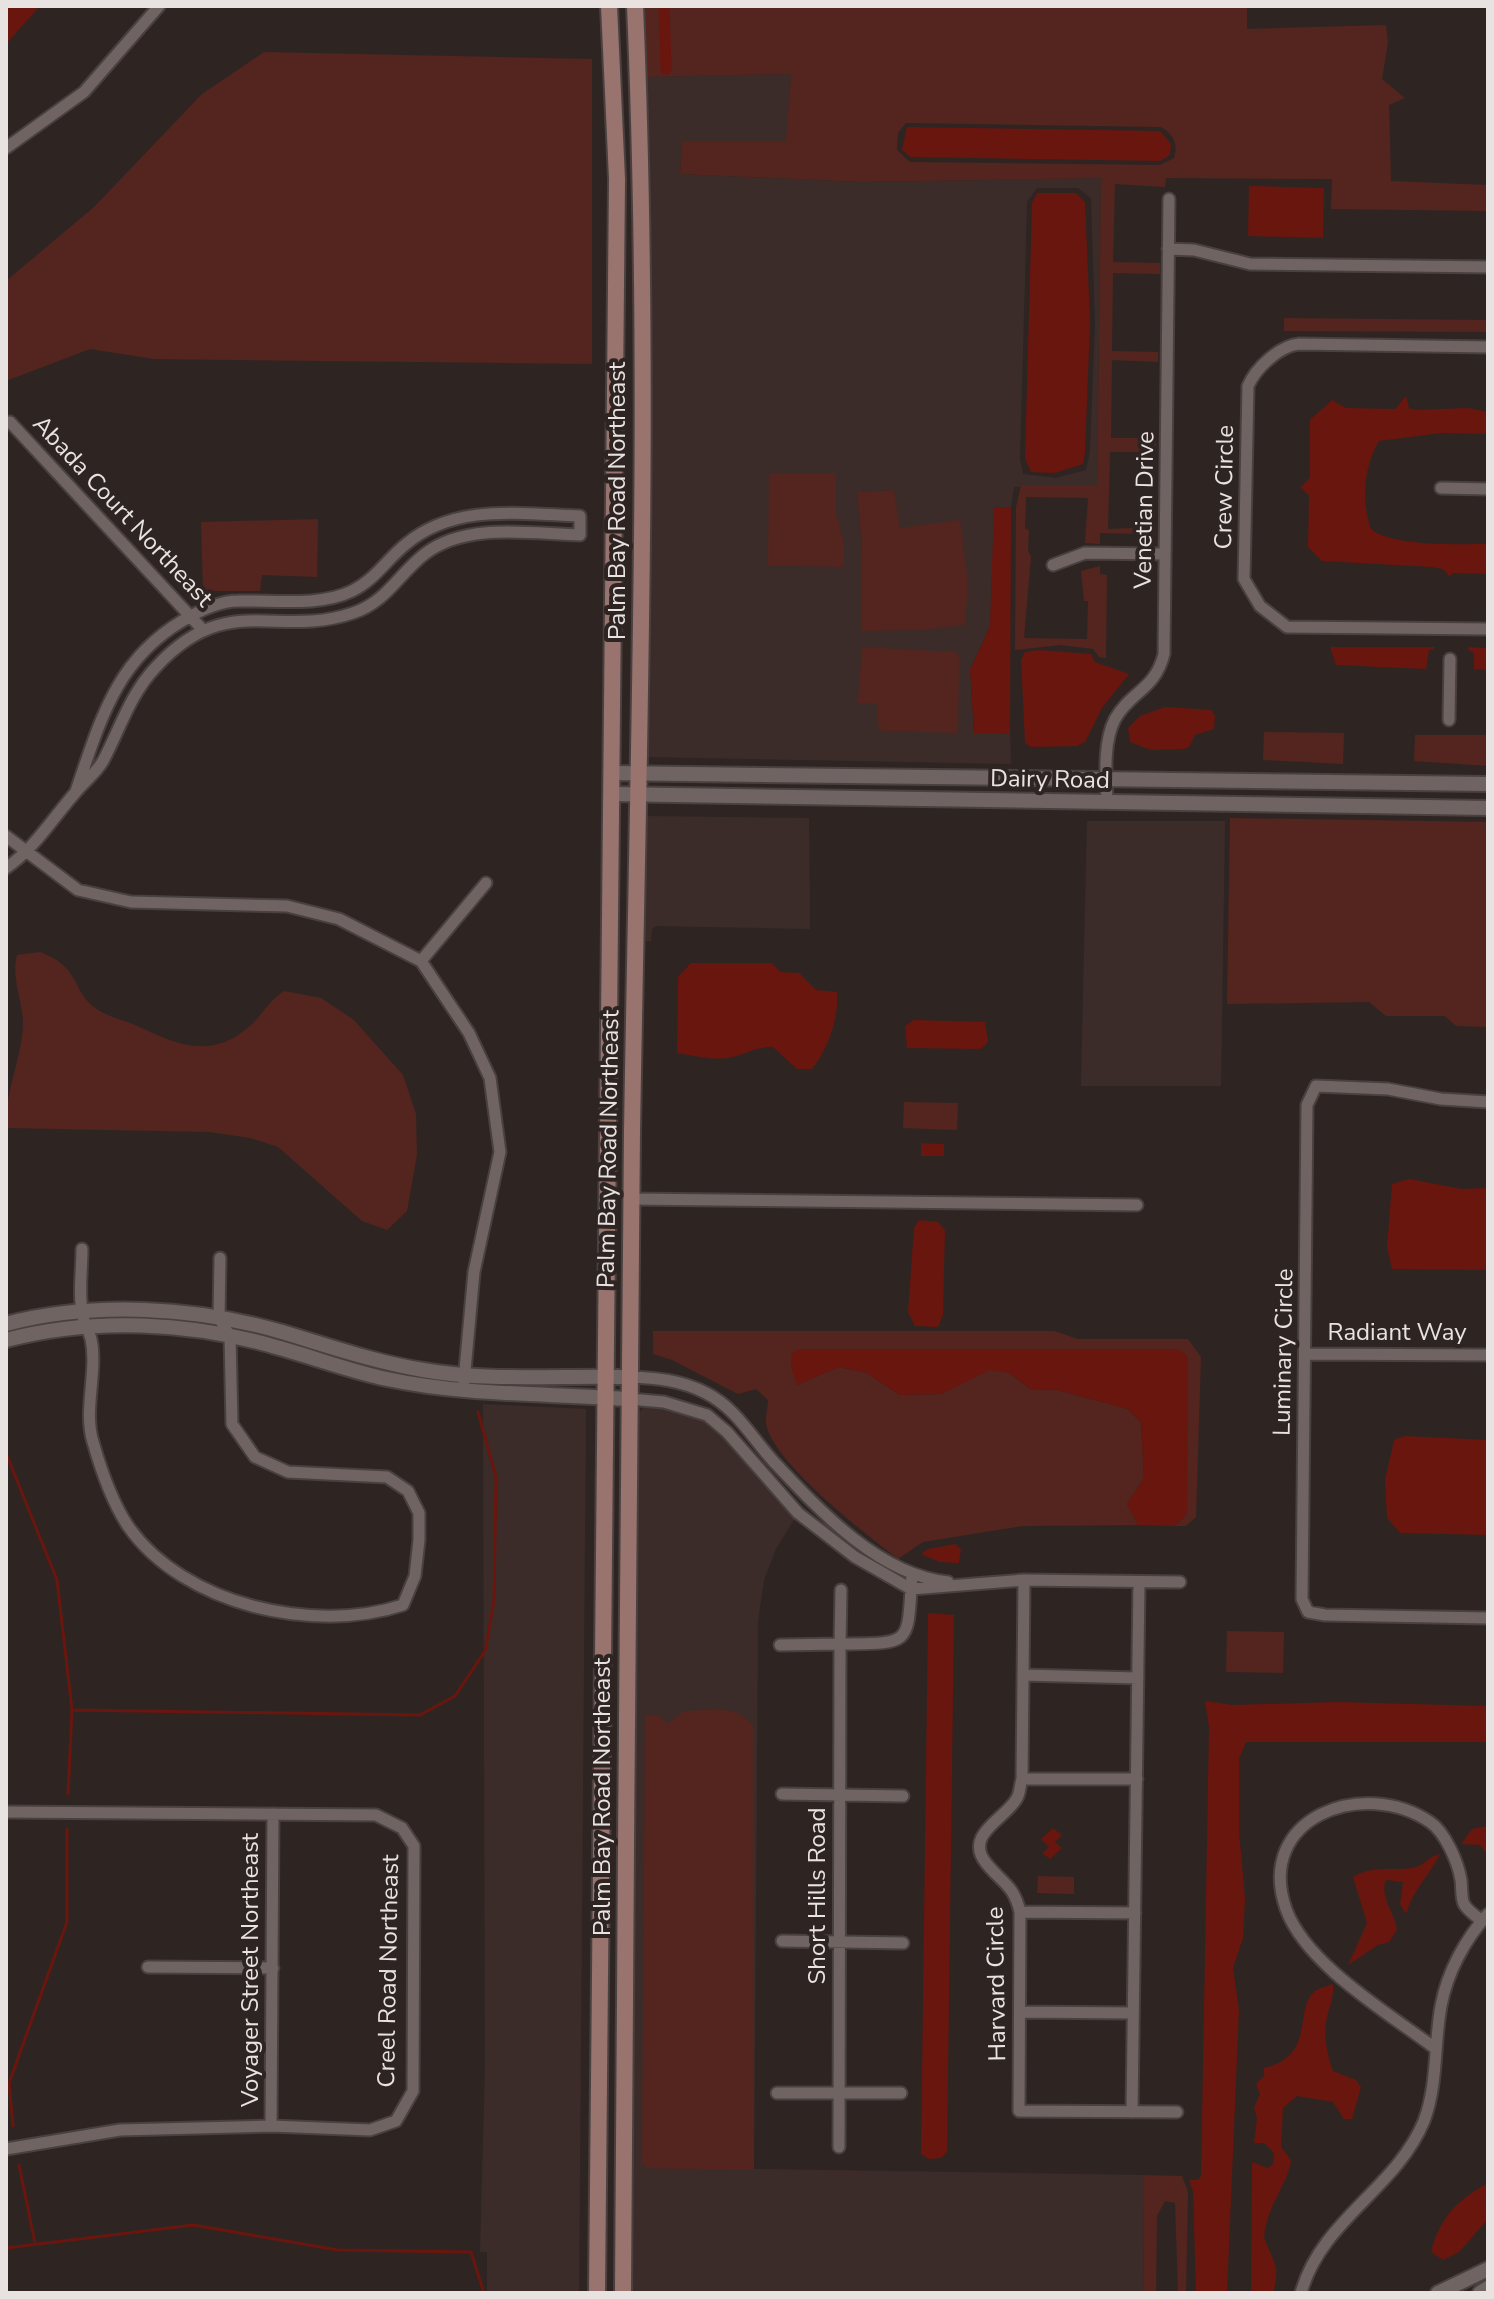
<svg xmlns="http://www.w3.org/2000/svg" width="1494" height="2299" font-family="'Nunito Sans',sans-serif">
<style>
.built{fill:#3c2c29;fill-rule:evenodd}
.green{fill:#53251e;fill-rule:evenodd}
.water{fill:#69160e}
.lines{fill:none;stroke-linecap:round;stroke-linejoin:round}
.stream{stroke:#69160e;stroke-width:3}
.canal{stroke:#69160e;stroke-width:11}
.minor-casing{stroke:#484140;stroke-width:15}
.tertiary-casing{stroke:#484140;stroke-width:18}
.secondary-casing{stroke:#484140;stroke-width:20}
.minor{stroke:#6f6462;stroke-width:11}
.tertiary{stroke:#6f6462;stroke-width:14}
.secondary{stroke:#99736d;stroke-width:16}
.labels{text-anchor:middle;stroke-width:8;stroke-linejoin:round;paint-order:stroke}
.street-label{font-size:24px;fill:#e8e2e1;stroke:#2e2523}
</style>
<rect width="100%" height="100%" fill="#2e2523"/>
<path class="built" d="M791,74l-4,69 -105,-1 -2,32 181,8 240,-4 -4,308 -83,1 -3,20 -16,1 -5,118 -20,44 4,62 36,-1 1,33 -366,-7 4,-581 -5,-99zM1037,188h41l13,10 4,125 -5,129 -4,18 -31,8 -32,-4 -3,-16 7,-256zM894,490l5,38 -37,19 -5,-55z
M643,816l166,2 1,111 -154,-3 -4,3 -1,12h-10z
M1087,821h138l-4,265h-140z
M664,1402l43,13 91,98 -22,36 -12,31 -6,41 -4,548 389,6 1,118h-513l3,-874 9,-11z
M483,1404l103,5 -7,884h-92v-41h-7l5,-185z"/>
<path class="green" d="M645,6h602v23l139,-4 2,17 -6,37 23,19 -16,7 2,76 97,4v26l-157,-2 1,-30 -166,-1 -1,9 -50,-3 -2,78 47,1v11l-47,-1 -1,78 46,1v10l-46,-2 -1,78h45v14h-46l-2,77 48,-2 -1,7 -10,10 -4,-1v-9l-41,-1v11l-15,-1 3,-45 -62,-1 -1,32 4,1 -1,20 3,7 -7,81 63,1 1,-38h-4l-3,-30 19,-5v8l7,1 -1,83 -7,-1 -6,-8 -33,-4 -45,5 1,-143 5,-22h76l4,-307 -240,4 -181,-8 2,-32h104l5,-68 -147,3zM906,123l255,4c13,8 17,16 13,31l-14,7 -250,-3 -13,-12 1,-17z
M264,52l328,7v305l-438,-5 -64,-10 -84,32v-100l88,-74 108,-113z
M1284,318l204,2v12l-204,-1z
M769,473h67v40l8,31v23l-76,-2z
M894,490l6,38 60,-8 8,62 -3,43 -46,5 -57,1v-84l-5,-55z
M318,519l-1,58 -55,-2 -2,16h-57l-2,-69z
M862,647l94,5 3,6 -1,75 -76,-2 -4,-6v-21l-20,-1z
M1264,732l80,1 -1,31 -80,-4z
M1415,735h73v31l-74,-5z
M1230,818l258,4v205l-32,-1 -11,-10h-59l-17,-14 -142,2z
M40,952c41,15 31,38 55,56 11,8 28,12 40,17 41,19 75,36 115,1 13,-12 19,-25 34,-35l37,7 33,22 49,55 13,39 1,41 -10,56 -20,19 -25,-9 -84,-74 -28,-9 -41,-6 -200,-4 -3,-3c0,-38 17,-70 17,-103 -1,-24 -12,-44 -6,-67z
M904,1102l54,1 -1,27 -54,-2z
M653,1331h401l24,8h110l13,18 -5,160 -10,9h-11l12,-12 -9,-165h-378l-8,5 5,31 42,-18 28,6 33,22 41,-1 49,-25 20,4 20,16 27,1 71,19 13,14 3,55 -17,26 11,21 -116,1 -99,16 -25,17c-32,-25 -124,-95 -132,-135 -1,-5 2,-17 2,-24l-12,-11 -18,5 -66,-34 -19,-6z
M1227,1631l57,1 -1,41 -57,-1z
M684,1711c26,0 56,-8 70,17v442l-107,-2 -5,-6 3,-446 14,-1 8,9z
M1038,1876l36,1v17l-37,-1z
M1143,2175l39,1 6,16 -2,101h-8l-3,-90 -10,-2 -8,15 -1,77h-12z"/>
<path class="water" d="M6,6h34l-34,38z
M907,127l253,4 11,13 -1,11 -10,6 -250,-4 -8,-7z
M1249,186l75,2 -1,50 -75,-2z
M1037,193h39l9,9 5,120 -5,130 -2,12 -28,9 -24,-1 -6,-14 7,-255z
M1406,396l3,12 7,2 52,-2 20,4v22l-47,-1 -62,8c-15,24 -18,61 -8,88 22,18 87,15 117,15v30l-36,-1 -2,4 -7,-8 -11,-2 -110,-6 -14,-14 1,-52 -9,-8 10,-9v-58l22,-20 14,8 49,1z
M1011,507l-1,227 -36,-1 -4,-63 20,-44 4,-118z
M1330,647h104v3h-5l-3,19 -90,-4z
M1469,647l19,1v22l-14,-1v-16l-6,-3z
M1039,650l52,4 4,8 34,12 -27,34 -17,34 -8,4 -46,1 -6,-4 -4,-83 4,-8z
M1165,707l46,3 4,6 -1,13 -19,6 -6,12 -5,2 -33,1 -21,-8 -2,-14 12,-12z
M691,963h81l8,9 19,1 17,17 21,2c2,26 -9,57 -25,77h-15l-24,-22c-16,0 -23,5 -37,9 -19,6 -40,0 -59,-3l1,-76z
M914,1020l71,2 3,20 -7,7 -74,-1 -2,-22z
M921,1143l23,1v12h-23z
M1409,1179l53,10 26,-1v82l-96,-1 -5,-22 5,-63z
M919,1220l19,2 7,8 -2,85 -5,12 -23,-1 -7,-14 6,-84z
M799,1349h379l10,8 -1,157 -12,12 -37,-1 -11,-21 17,-26 -3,-55 -13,-14 -71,-19 -27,-1 -20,-16 -20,-3 -49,24 -41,1 -33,-22 -28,-6 -42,18 -6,-19v-12z
M1405,1436l83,4v95l-88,-2 -13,-15 -2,-38 9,-40z
M955,1544l6,5 -2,14 -19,-1 -19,-8 7,-5z
M928,1613l26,2 -7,537 -6,6 -12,1 -8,-5z
M1205,1701l27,4 106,-3 150,4v36h-242l-7,17v72l6,68 -2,39 -10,30 6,42 -12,283h-31l-3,-101 -4,-12h9l3,-4 8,-449z
M1488,1826v29l-8,-10 -19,-1 11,-15z
M1053,1828l9,7 -7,7 7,6 -12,11 -8,-6 7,-6 -8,-8z
M1440,1854c-11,22 -27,36 -34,60l-6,-10 3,-22 -17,-2c-7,17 9,32 11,50l-8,12 -11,3 -30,20 19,-42 -14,-46c18,-12 38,-6 59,-9 11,-1 16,-12 28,-14z
M1333,1984c1,13 -3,21 -6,33 -4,18 0,37 6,54l23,9 5,7 -9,32h-8l-11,-17 -36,-6 -14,12 -2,39 10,13c-3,25 -24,44 -27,77 9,26 17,27 9,56h-22l1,-131 16,6 5,-4 1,-11 -10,-10h-10l3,-24 -3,-11 6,-14 -4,-10 8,-8v-8c53,-12 29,-59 51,-77 4,-3 13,-5 18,-7z
M1488,2183v36l-29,33 -16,8 -12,-8c9,-35 26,-52 57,-69z"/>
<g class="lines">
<path class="stream" d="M6,1453l51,127 15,130 -4,84
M72,1710l348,5 35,-19 30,-45 9,-50 2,-124 -18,-65
M13,2126l-4,-43 58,-161v-93
M19,2165l16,78
M6,2248l187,-23 145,25 133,2 13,41"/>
<path class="canal" d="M664,6l2,63"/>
<defs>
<path id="minor" d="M6,148l78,-56 75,-86
M1168,249l26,1 56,14 238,3
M1488,347l-189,-3c-20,2 -43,24 -51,42l-4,193 16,27 27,21 201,2
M10,422l193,208
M1441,488l47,1
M1053,565l32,-12 80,1
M1449,720l1,-61
M1107,801c-1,-25 -4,-59 8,-82 16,-28 40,-29 49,-65l5,-455
M6,836l72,54 53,12 156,4 52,13 82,42 48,72 21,45 10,74 -26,120 -10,109
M6,868c29,-20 46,-49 69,-75 9,-11 21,-20 28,-32 17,-32 27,-67 53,-94 71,-77 120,-28 197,-54 34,-11 46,-40 73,-60 41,-31 106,-19 154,-18v-19c-59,-2 -125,-13 -174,28 -19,15 -31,36 -54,47 -33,16 -79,9 -114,10 -19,0 -41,11 -56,20 -67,40 -82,101 -106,170
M421,961l65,-78
M1488,1102l-47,-3 -53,-10 -72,-3 -9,19 -5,494 6,13 17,3 163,3
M631,1199l506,6
M82,1249c0,22 -4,46 1,67 1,8 6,15 8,23 7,32 -8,71 2,103 8,28 19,60 35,84 56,80 187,108 275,79l12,-29 4,-36v-27l-11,-22 -21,-14 -99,-5 -33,-15 -23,-33 -2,-88 -11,-18 1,-60
M1306,1354l182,1
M629,1377c27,1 52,3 77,16 30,15 46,45 68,69 45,48 105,113 174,120
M629,1399l35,3 43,13 20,17 71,81 57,44 56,32 113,-9 156,2
M1024,1580l-2,199c-2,6 -2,14 -5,19 -10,20 -54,36 -31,65 16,20 28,22 34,49l-1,199 158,1
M780,1645l60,-1 1,-54
M1023,1675l115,3
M1022,1779h115
M782,1794l121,2
M6,1812l370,3 26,13 12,18 -1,245 -17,30 -26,9 -99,-4 -151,4 -114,19
M1020,1912l115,1
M782,1941l121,2
M148,1967l125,1
M1020,2012l113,1
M1436,2049c-46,-35 -130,-84 -150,-140 -32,-92 78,-132 144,-87 15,10 28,40 31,58 1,7 0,18 3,24 3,6 13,13 18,17
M777,2093h124
M1132,2112l7,-530
M271,2126l2,-312
M839,2147l1,-503c74,-1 67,2 72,-70
M1301,2293c20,-73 95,-104 123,-172 14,-37 10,-78 17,-115 6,-33 24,-67 47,-92"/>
<path id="tertiary" d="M611,773l877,11
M611,794l877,14
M6,1324c88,-23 190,-17 276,8 47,14 92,30 141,38 66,12 138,5 206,7
M6,1340c87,-23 185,-18 270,7 37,10 73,24 111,32 79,17 162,14 242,20
M1438,2293l50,-24
M1480,2293l8,-5"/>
<path id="secondary" d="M597,2293l20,-2114 -8,-173
M623,2293c4,-387 3,-774 9,-1161 6,-375 19,-751 3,-1126"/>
</defs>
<use href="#minor" class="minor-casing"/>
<use href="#tertiary" class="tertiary-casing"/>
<use href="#secondary" class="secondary-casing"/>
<use href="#minor" class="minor"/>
<use href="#tertiary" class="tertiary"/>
<use href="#secondary" class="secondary"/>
</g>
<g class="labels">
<g class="street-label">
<text transform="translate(1224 487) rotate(-89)" y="8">Crew Circle</text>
<text transform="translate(617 501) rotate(-90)" y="8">Palm Bay Road Northeast</text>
<text transform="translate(1144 510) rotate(-89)" y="8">Venetian Drive</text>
<text transform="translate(123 511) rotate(47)" y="8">Abada Court Northeast</text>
<text transform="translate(1050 779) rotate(1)" y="8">Dairy Road</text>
<text transform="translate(608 1149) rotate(-89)" y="8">Palm Bay Road Northeast</text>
<text x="1397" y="1340">Radiant Way</text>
<text transform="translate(1283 1352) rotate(-89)" y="8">Luminary Circle</text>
<text transform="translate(602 1797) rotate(-90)" y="8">Palm Bay Road Northeast</text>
<text transform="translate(817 1896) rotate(-90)" y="8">Short Hills Road</text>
<text transform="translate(250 1970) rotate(-90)" y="8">Voyager Street Northeast</text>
<text transform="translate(388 1971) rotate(-89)" y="8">Creel Road Northeast</text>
<text transform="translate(996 1984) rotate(-91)" y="8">Harvard Circle</text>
</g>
</g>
<rect width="1494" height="2299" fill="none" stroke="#e8e2e1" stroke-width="16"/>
</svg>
